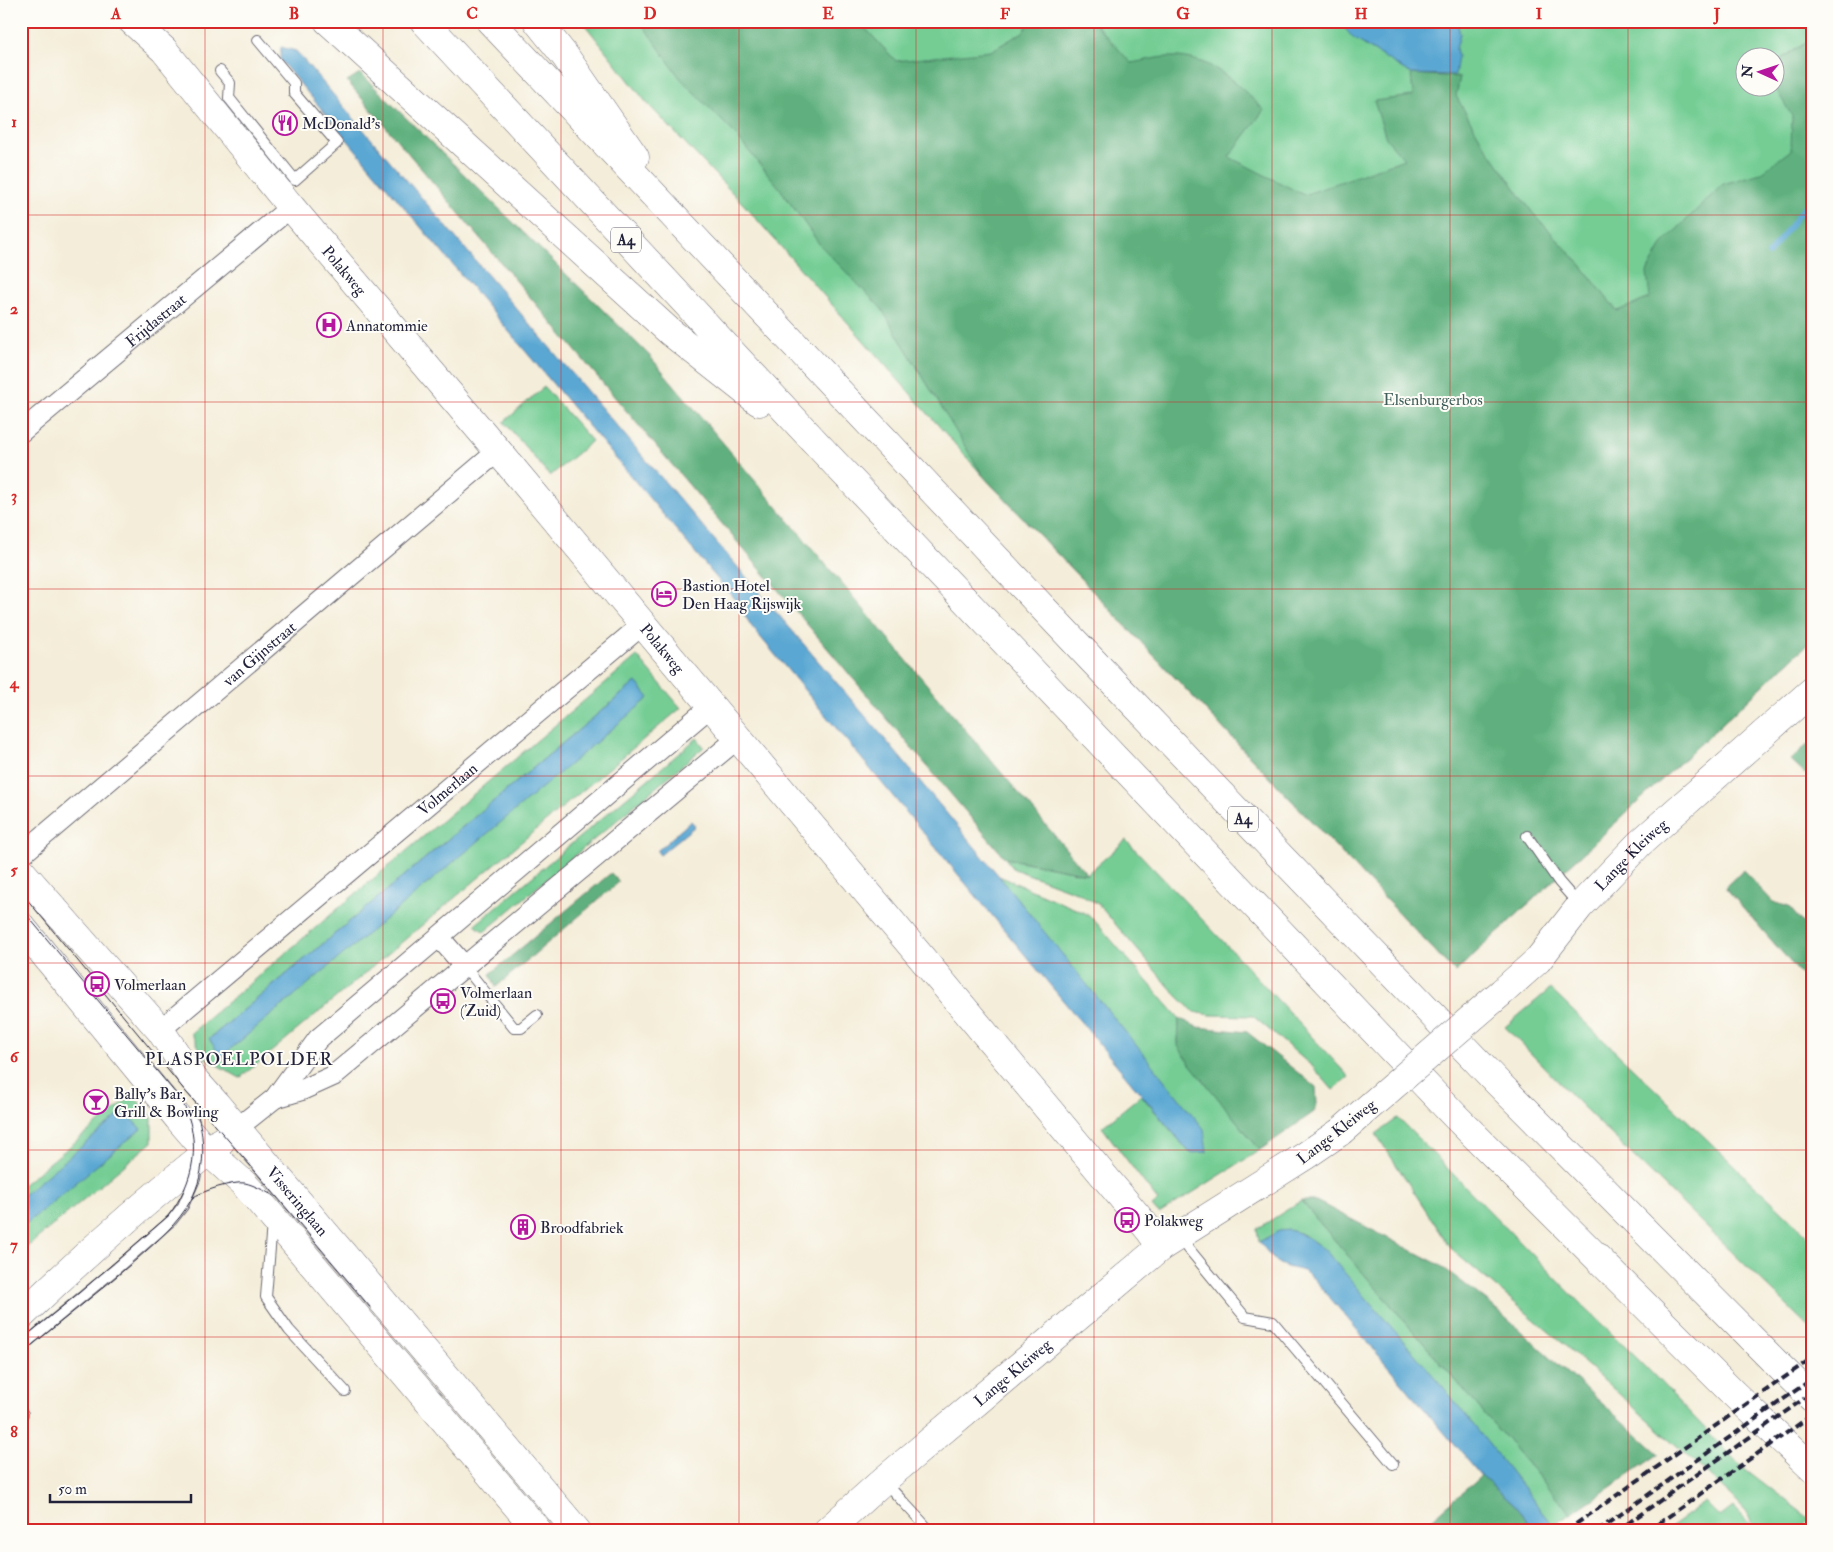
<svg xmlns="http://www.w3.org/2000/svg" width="1833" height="1552" font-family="'IM FELL Double Pica',serif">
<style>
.green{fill:#74cd94;stroke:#4b7868;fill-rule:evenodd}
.forest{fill:#5fb07e;stroke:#40695c}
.water{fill:#5aa7d3;stroke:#3e6487}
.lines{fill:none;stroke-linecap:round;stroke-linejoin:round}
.stream{stroke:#5aa7d3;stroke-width:5.5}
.lane-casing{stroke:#6c6972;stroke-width:12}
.street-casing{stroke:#6c6972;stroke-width:22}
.secondary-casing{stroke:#6c6972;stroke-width:29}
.highway-casing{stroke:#6c6972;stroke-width:29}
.lane{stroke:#fff;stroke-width:10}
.street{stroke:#fff;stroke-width:20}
.secondary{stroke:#fff;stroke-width:28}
.highway{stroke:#fff;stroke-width:28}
.tram{stroke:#22223b;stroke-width:1}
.rail{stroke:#22223b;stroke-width:4;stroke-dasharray:8 4;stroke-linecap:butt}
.secondary-bridge-casing{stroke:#6c6972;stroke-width:29;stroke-linecap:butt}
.secondary-bridge{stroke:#fff;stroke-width:28}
.grid{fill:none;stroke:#d62828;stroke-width:1;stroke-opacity:0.55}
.labels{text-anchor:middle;stroke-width:4;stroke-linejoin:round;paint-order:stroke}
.shield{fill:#fdfcf7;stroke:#646373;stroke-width:1}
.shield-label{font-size:15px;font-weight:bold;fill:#22223b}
.poi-label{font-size:16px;fill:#22223b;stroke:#fdfcf7;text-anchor:start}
.street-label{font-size:16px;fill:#22223b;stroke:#fdfcf7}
.park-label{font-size:16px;fill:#3f5e5a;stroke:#fdfcf7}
.neighbourhood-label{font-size:18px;letter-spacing:1px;fill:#22223b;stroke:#fdfcf7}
.neatline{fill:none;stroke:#d62828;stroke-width:2}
.grid-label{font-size:16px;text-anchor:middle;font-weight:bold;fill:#d62828}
</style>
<rect width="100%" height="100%" fill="#fdfcf7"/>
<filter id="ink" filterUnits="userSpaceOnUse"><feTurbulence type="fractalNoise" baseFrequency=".02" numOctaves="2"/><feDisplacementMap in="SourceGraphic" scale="10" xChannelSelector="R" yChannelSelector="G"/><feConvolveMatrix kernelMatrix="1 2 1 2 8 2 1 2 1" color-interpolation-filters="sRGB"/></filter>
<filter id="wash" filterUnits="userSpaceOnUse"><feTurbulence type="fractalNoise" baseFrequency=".0096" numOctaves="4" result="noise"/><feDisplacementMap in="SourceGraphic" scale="20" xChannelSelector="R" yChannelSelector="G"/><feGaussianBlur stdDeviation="1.12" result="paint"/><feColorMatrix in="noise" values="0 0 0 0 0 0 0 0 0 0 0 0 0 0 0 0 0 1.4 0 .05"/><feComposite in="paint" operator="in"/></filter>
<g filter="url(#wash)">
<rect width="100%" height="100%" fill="#f4edd9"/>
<path class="green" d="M582,21h1230v619l-357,332 -472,-496 -238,-270 -99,-104zM1746,58h30v30h-30z
M544,387l48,54 -42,35 -46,-54z
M637,656l44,52 -441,370 -35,-20 -14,-25zM636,682l6,8 -433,349z
M697,738l7,9 -220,185 -9,-7z
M1126,840l112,117 111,120 -16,13 -20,-23 -60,-51 -43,-1 -16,-3 -17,-16 -79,-92 -19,-11 -65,-24 -9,-11 82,16z
M999,876l86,37 9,7 85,98 -1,24 6,12 76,96 -101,64 -7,-8 6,-5 -56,-74 39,-32 49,58z
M1550,989l262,251v90l-233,-227 -74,-76z
M133,1095l19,22v25l-131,110v-66z
M1398,1118l186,189 61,59 94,98 71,55 -11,12h-135l41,-29 15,15 13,-10 18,19 1,-2 -5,-11 -15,-16 -46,-43 -126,-113 -108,-91 -76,-116z
M1301,1201l270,313 -18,11 -228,-275c-28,-21 -34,-26 -66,-8l-2,-13z"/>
<path class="forest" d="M640,21h224l-1,5 33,35 95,-10 32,-19 8,-11h62l38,42c13,-2 26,-6 38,-6 42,-2 68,27 95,53l-35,47 75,38 100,-36 -18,-21 -12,-37 39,-5 -2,-22 49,3 -4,19 27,47 49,69 49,53 36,46 33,-13 -3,-26 16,-29 60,-59 38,-11 30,-23 1,-34 -15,-25 5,-33 30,-19v601l-357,332 -472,-496 -102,-168 -61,-63 -42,-59 -46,-55 -52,-53z
M360,73l288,281 439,520 -82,-16 -658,-777z
M1812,741v28l-7,5 -15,-14z
M1743,870l30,32 16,5 23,27v53l-87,-100z
M611,873l8,9 -123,105 -6,-13z
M1179,1018l18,9 50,5 69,55 1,17 -3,8 -54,38 -70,-86 -12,-18z
M1301,1201h15l124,64 48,37 171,152 -88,60z
M1481,1476l32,28 23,27h-118z"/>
<path class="water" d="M1339,21h118l3,13 -4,15 2,7 -3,19 -44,-1 -58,-36z
M281,47l15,4 582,680 121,145 205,253 3,23 -17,1 -438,-526 -16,-26 -456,-541z
M636,682l13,16 -428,359 -12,-18z
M691,821l4,5 -35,29 -3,-4z
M124,1111l17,18 -120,99v-31z
M1289,1230c14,3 25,12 36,20l119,138 109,137 -10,6h-7l-23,-27 -32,-28 -167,-197 -10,-8 -17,-4 -10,-4 -18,-21 20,-11z"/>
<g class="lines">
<path class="stream" d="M1769,254l39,-52 4,2"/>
</g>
</g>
<g filter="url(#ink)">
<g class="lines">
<defs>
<path id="lane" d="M220,71l10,12 -1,15 66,82 42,-37 -43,-50v-10l-36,-43
M1527,836l32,46 20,23
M465,967l49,61h7l16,-13
M272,1223l-6,74 23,33 56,61
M1179,1237l66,80 28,5 120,142
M21,1347l96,-79 55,-48 11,-14 12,-27 2,-10
M21,1412l2,2
M884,1481c15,17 31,33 46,50"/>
<g id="street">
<path id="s1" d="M21,432l270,-225"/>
<path id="s2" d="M21,855l477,-404"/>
<path d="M439,937l26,30"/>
<path id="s3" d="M160,1030l482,-405"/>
<path d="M275,1098l27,-8 31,-14 404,-337"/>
<path d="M236,1129l39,-31 43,-59 392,-332"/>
</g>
<g id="secondary">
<path id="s4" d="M132,21l32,29 127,157 207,244 652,780 11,16"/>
<path id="s5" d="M21,871l139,159 31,46 25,28 361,427"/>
<path d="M21,926l157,192 25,29 40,36 10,11 285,337"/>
<path id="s6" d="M1502,992l36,-32 42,-54 59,-62 173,-153"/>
<path d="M21,1316c64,-62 131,-120 200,-175"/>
<path id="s7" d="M827,1531l57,-51 277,-233 144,-91 35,-24"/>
</g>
<path id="highway" d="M328,21l341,310 90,71
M424,21l405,436 627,660 278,277 78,74
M490,21l603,640 404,421 278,280 37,36
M537,21l28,35 70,101"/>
</defs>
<use href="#lane" class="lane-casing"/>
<use href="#street" class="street-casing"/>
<use href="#secondary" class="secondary-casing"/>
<use href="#highway" class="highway-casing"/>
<use href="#lane" class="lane"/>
<use href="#street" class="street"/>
<use href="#secondary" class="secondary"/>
<use href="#highway" class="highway"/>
<path class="tram" d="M21,892l165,200 64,73 120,142
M21,908l161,193c20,41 13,80 -14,115l-89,77 -58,47
M192,1198c10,-7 41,-17 53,-15 9,2 20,8 29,13
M21,1354c39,-32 78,-62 116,-95 20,-18 41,-35 54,-59 15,-28 15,-64 4,-93"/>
<path class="rail" d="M1566,1531l246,-173
M1597,1531l215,-152
M1617,1531l195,-138
M1648,1531l164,-116"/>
<defs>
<path id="secondary-bridge" d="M1340,1132l162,-140"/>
</defs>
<use href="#secondary-bridge" class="secondary-bridge-casing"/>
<use href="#secondary-bridge" class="secondary-bridge"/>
</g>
</g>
<path class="grid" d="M205,21v1510M383,21v1510M561,21v1510M739,21v1510M916,21v1510M1094,21v1510M1272,21v1510M1450,21v1510M1628,21v1510M21,215h1791M21,402h1791M21,589h1791M21,776h1791M21,963h1791M21,1150h1791M21,1337h1791"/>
<defs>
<symbol id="restaurant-ring" viewBox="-11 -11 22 22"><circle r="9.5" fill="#fdfcf7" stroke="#b5179e" stroke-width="1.5"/><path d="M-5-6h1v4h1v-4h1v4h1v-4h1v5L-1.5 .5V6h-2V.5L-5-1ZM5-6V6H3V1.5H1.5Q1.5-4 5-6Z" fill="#b5179e"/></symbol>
<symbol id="hospital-ring" viewBox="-11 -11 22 22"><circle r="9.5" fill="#fdfcf7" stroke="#b5179e" stroke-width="1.5"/><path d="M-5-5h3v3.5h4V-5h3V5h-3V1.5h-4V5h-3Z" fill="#b5179e"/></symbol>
<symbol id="hotel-ring" viewBox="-11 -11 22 22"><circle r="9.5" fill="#fdfcf7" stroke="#b5179e" stroke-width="1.5"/><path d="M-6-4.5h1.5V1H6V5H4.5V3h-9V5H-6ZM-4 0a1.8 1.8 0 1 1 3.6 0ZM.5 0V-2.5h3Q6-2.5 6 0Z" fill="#b5179e"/></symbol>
<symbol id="bus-ring" viewBox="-11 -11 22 22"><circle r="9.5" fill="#fdfcf7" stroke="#b5179e" stroke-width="1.5"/><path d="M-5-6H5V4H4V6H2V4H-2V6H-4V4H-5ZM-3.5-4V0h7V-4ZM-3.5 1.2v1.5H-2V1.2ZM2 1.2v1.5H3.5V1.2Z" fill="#b5179e"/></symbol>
<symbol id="bar-ring" viewBox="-11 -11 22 22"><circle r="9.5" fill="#fdfcf7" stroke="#b5179e" stroke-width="1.5"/><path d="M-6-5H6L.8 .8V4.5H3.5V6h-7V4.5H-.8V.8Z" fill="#b5179e"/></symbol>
<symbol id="building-ring" viewBox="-11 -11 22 22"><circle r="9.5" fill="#fdfcf7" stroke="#b5179e" stroke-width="1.5"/><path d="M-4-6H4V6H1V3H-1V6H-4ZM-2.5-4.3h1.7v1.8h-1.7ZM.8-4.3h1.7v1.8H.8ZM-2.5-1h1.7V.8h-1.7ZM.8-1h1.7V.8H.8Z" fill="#b5179e"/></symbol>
</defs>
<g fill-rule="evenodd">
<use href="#restaurant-ring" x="271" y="109" width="28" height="28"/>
<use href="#hospital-ring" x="315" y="311" width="28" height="28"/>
<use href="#hotel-ring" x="650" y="580" width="28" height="28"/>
<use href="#bus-ring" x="83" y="970" width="28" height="28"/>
<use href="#bus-ring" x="429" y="987" width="28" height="28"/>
<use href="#bar-ring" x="82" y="1088" width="28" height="28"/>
<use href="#bus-ring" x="1113" y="1206" width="28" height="28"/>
<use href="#building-ring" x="509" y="1213" width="28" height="28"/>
</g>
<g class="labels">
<g class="shield">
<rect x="611" y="227.5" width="30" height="25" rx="4"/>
<rect x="1228" y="806.5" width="30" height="25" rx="4"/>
</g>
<g class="shield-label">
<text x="626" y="245">A4</text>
<text x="1243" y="824">A4</text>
</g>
<g class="poi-label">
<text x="302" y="129">McDonald's</text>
<text x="346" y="331">Annatommie</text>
<text x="682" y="591">Bastion Hotel<tspan x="682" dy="18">Den Haag Rijswijk</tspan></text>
<text x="114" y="990">Volmerlaan</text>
<text x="460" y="998">Volmerlaan<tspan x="460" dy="18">(Zuid)</tspan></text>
<text x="114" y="1099">Bally's Bar,<tspan x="114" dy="18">Grill &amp; Bowling</tspan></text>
<text x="1144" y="1226">Polakweg</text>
<text x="540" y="1233">Broodfabriek</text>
</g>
<g class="street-label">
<text dy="6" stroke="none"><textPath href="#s4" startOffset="328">Polakweg</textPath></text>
<text dy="6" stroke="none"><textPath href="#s1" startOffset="175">Frijdastraat</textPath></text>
<text dy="6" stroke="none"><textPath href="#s4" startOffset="822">Polakweg</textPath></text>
<text dy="6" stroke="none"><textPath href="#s2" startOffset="312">van Gijnstraat</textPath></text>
<text dy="6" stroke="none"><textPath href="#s3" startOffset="375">Volmerlaan</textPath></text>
<text dy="6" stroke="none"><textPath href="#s6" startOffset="189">Lange Kleiweg</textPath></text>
<text transform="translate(1336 1131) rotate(-38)" y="6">Lange Kleiweg</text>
<text dy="6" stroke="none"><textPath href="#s5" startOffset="431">Visseringlaan</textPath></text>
<text dy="6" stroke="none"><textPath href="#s7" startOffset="244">Lange Kleiweg</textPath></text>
</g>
<g class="park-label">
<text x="1433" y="405">Elsenburgerbos</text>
</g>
<g class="neighbourhood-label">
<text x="239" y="1065">PLASPOELPOLDER</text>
</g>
</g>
<rect width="1833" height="1552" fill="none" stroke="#fdfcf7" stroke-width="55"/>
<g transform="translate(1760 72) rotate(273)"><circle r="24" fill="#fdfcf7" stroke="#a5a5ac"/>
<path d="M0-4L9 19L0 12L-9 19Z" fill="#b5179e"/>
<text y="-8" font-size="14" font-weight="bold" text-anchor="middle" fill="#22223b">N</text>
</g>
<path d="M50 1494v8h141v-8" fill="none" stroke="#22223b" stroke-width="2.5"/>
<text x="58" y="1494" font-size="15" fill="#22223b" stroke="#fdfcf7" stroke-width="4" paint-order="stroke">50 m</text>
<rect x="28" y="28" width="1778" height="1496" class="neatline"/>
<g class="grid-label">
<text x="116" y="19">A</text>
<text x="294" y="19">B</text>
<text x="472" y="19">C</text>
<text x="650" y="19">D</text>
<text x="828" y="19">E</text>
<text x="1005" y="19">F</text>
<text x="1183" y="19">G</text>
<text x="1361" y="19">H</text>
<text x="1539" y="19">I</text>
<text x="1717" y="19">J</text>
<text x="14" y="127">1</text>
<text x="14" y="314">2</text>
<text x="14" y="501">3</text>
<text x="14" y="688">4</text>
<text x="14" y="875">5</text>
<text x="14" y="1062">6</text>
<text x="14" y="1250">7</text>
<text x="14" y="1437">8</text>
</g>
</svg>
